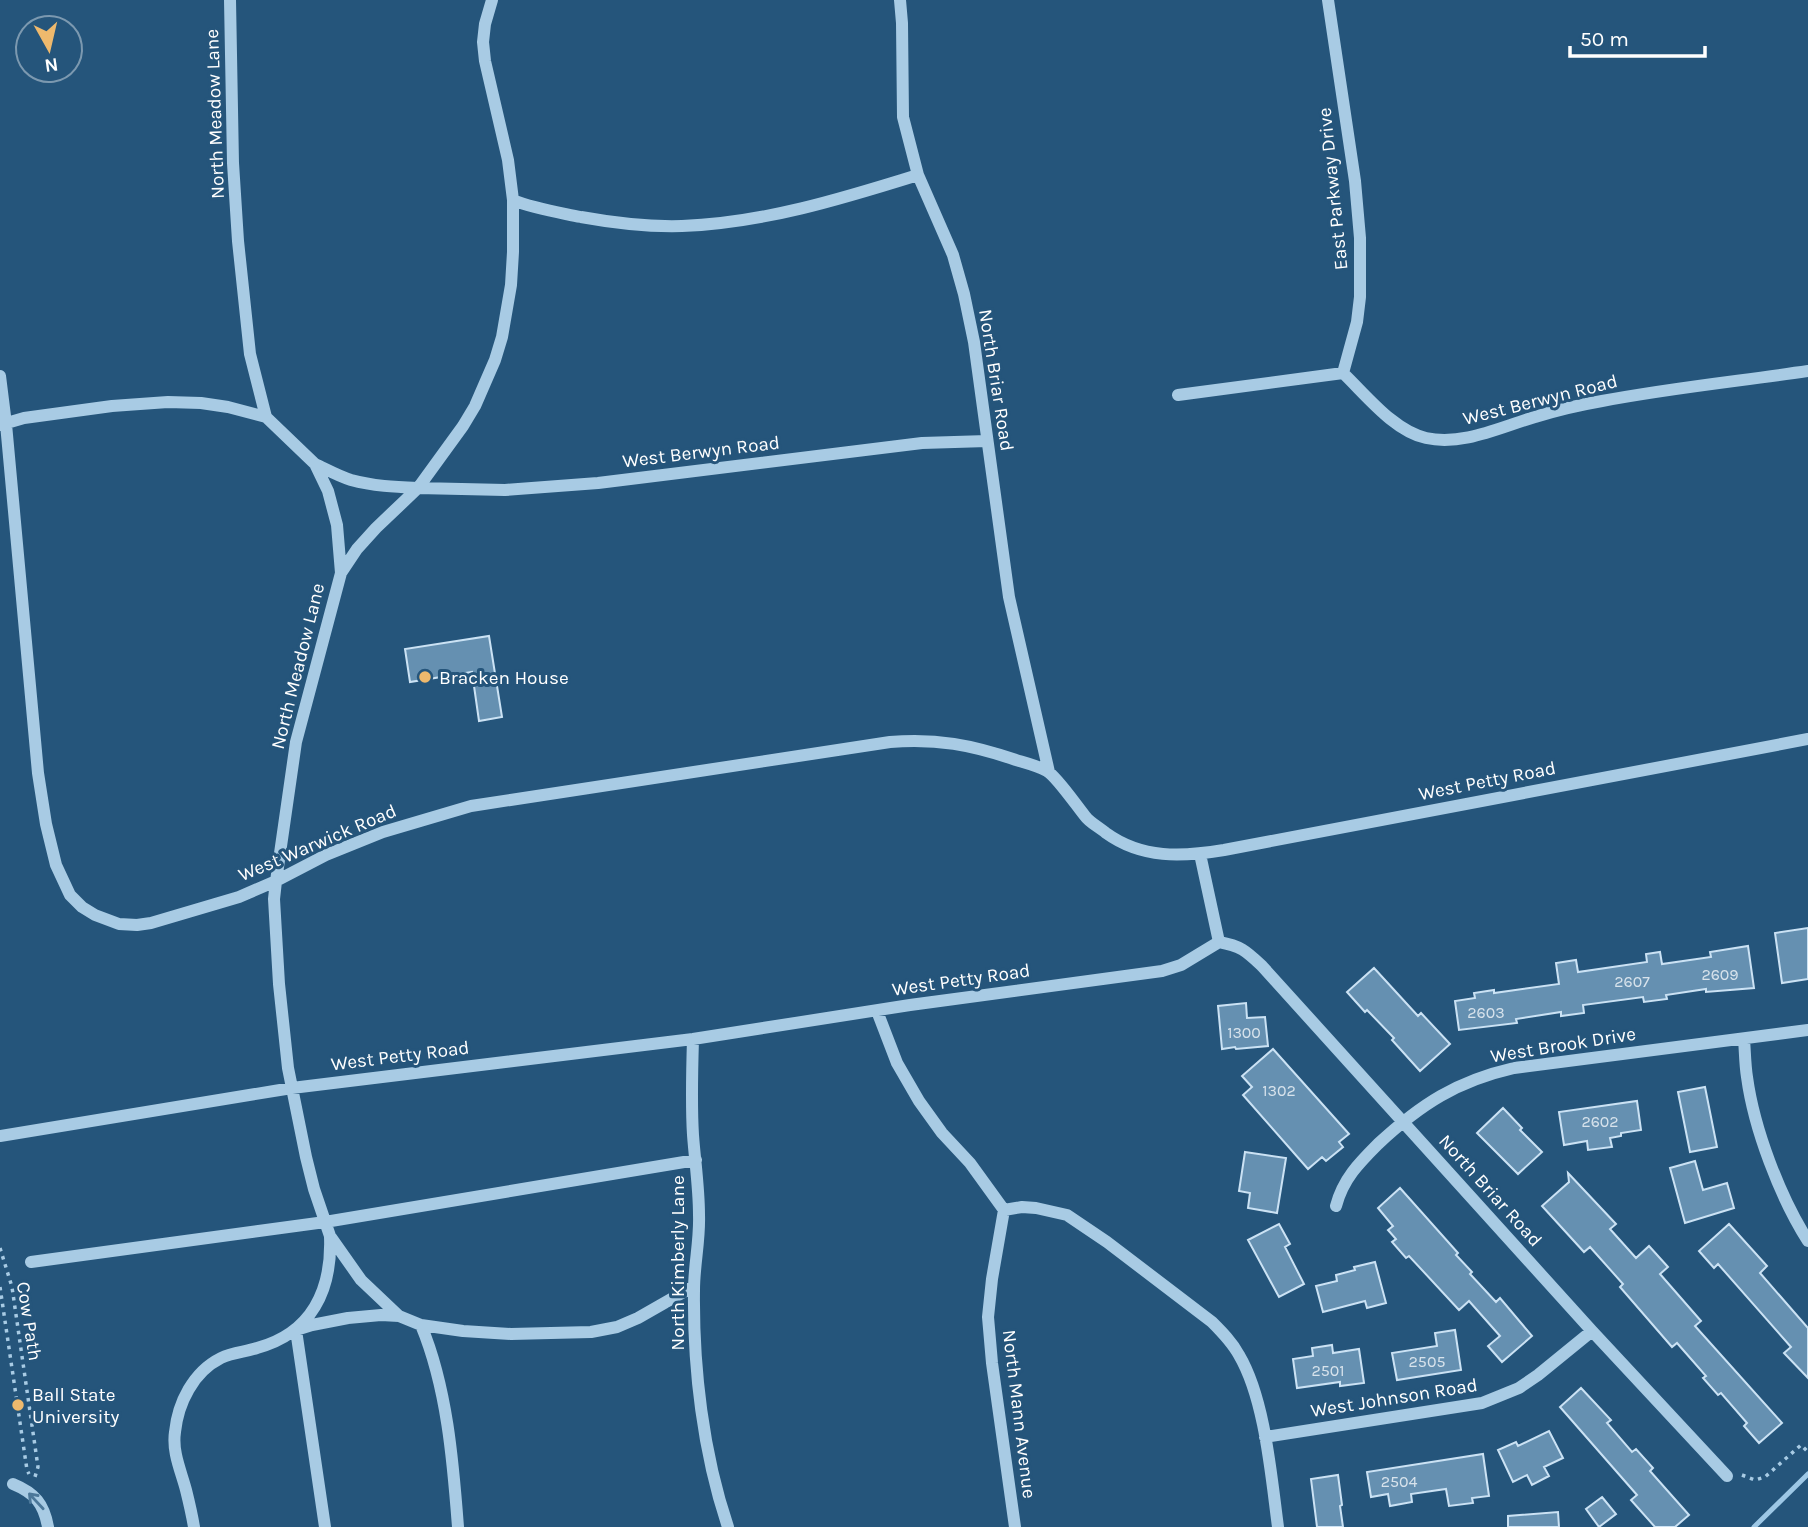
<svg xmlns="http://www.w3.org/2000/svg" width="1808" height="1527" font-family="Karla,sans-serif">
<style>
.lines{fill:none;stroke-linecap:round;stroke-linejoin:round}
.stream{stroke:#9dc7e5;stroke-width:5}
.building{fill:#6590b1;stroke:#cbe2f4;stroke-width:2}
.path{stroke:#a8cbe4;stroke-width:3.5;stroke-dasharray:3.5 5;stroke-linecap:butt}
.minor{stroke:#a8cbe4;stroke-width:12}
.oneway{stroke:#4c789a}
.poi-dot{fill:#eeb96d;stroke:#25557b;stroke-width:2.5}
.labels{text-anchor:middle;stroke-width:6;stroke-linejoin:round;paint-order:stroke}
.number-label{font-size:16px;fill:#d8e3ec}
.street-label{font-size:19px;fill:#fff;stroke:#25557b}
.poi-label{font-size:19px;fill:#fff;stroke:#25557b;text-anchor:start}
</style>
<rect width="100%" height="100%" fill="#25557b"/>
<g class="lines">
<path class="stream" d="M1754,1527l54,-53"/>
</g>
<path class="building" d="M489,636l13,81 -23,4 -7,-49 -62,10 -5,-33z
M1808,928v51l-26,4 -7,-50z
M1748,946l6,42 -48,4v-3l-40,6 1,4 -23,3 -1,-5 -60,8 1,8 -23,3v-4l-45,7 1,4 -58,7 -4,-29 20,-3 -1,-5 20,-3v3l65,-9 -3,-21 20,-3 2,12 69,-10 -1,-8 14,-2 2,12 49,-7 -1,-5z
M1374,968l44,48 3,-3 29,31 -30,27 -28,-31 2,-2 -27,-28 -2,2 -18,-20z
M1246,1003l1,15 18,-1 3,29 -32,3 -1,-2 -13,2 -4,-43z
M1273,1049l76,85 -10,8 4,5 -17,14 -4,-4 -14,12 -65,-74 9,-8 -10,-11z
M1705,1087l12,60 -27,5 -12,-60z
M1637,1101l4,29 -20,3v3l-11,2 2,9 -24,3 -1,-9 -23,4 -5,-33z
M1503,1108l19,20 -2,2 22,22 -24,22 -41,-41z
M1245,1152l41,6 -9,55 -29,-5 2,-15 -11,-2z
M1695,1161l8,29 24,-7 7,25 -49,15 -15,-55z
M1568,1173l48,51 -6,5 26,29 13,-12 19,21 -8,7 41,47 -6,5 87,97 -23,20 -15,-17 3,-3 -26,-30 -3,2 -15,-17 3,-2 -29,-33 -5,4 -52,-60 3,-3 -33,-37 -6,5 -42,-46 27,-24z
M1400,1188l58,65 -2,2 16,17 -2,2 26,28 4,-4 32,38 -30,26 -14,-16 12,-10 -31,-35 -10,9 -50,-54 -3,2 -14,-16 4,-3 -8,-9 5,-4 -15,-18z
M1279,1224l11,20 -5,3 19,37 -25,13 -31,-57z
M1729,1224l38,42 -7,7 48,55v50l-24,-25 7,-6 -73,-83 -4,4 -15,-17z
M1375,1262l11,41 -19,5 -2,-7 -42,11 -7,-26 21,-5 -1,-6 19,-5 -1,-3z
M1455,1330l6,40 -64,10 -5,-27 45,-7 -2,-13z
M1332,1345l1,8 26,-4 5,34 -24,3v-4l-43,6 -4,-29 20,-3 -1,-8z
M1581,1388l30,32 -4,3 25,29 4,-3 17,19 -3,3 39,44 -14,12h-20l-24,-27 6,-5 -77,-88z
M1549,1431l14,27 -19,9 5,9 -17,9 -5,-10 -14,7 -15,-32 18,-8 2,4z
M1483,1454l6,42 -17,2 1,5 -24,3 -3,-17 -35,5 1,8 -22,4 -2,-12 -17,3 -4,-25z
M1338,1475l4,30 -2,1 3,21h-26l-6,-48z
M1602,1497l14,17 -17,13 -13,-18z
M1558,1512l1,15h-51v-11z"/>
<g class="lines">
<path class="path" d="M0,1248l12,39 26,180 -4,13
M0,1287l27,183 2,4
M1742,1475l13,5 10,-3 36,-32 7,7"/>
<path class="minor" d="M230,0l3,163 5,78 12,113 16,63 49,47 13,27 9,34 4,48 -45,169 -20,139 -2,18 5,85 9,84 18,89 8,32 16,47 31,44 38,36
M900,0l2,23 1,94 15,58 35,80 11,39 10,48 35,255 40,175
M1328,0l27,181 5,57v59l-3,25 -14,51
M513,200c22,9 44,12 68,17 33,6 67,10 101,9 81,-3 159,-27 236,-51
M0,376l6,48 32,349 8,51 10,41 14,30 12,12 13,8 24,9 18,1 14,-2 88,-26 37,-16 50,-26 57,-23 88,-26 419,-64c46,-4 82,3 126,18 10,3 22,6 31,11 10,6 29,34 38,45 5,7 14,11 21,17 36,26 76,24 118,17l584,-111
M1178,395l165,-22c23,22 51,58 83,65 37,8 74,-11 109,-21 22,-7 44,-12 67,-16 68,-13 138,-20 206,-30
M0,425l24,-7 88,-12 56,-4 33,1 27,4 38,10
M315,464c11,5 23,12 36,16 22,6 44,7 67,8l45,-62 12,-20 20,-46 7,-23 9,-52 2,-33v-52l-5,-40 -23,-99 -2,-19 2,-18 7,-24
M341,573l16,-24 19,-21 42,-40 87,2 93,-7 324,-40 65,-2
M1200,854l19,88
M1219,942c22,4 27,9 43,24l330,365 135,145
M877,1011l20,52 22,38 23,32 28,30 34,47 -12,69 -4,38 4,46 23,164
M693,1039c-1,32 -2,64 0,96 2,27 6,53 6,80 1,25 -5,50 -5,75 -1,78 9,163 34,237
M1744,1039c1,12 1,26 3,38 7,52 33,120 61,164
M0,1136l292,-48 401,-49 217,-34 252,-34 19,-6 38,-23
M1336,1206c7,-27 23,-43 42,-62 43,-40 79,-63 136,-76l294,-38
M1004,1210l18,-3 14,1 31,7 40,27 105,80c10,10 20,20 27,33 26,44 32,120 39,172
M31,1262l294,-40 371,-62
M421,1325c26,62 32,136 37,202
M1265,1437l217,-34 37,-15 19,-13 54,-44
M13,1484c22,9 31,20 35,43
M194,1527c-2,-12 -5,-25 -8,-37 -5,-19 -14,-38 -11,-58 3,-29 18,-60 46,-74 12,-6 24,-6 36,-10 55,-15 75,-58 73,-111
M325,1527l-29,-197 16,-5 36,-7 33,-3 18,1 22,9 42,6 48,3 80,-2 26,-5 21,-9 56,-32"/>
</g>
<defs><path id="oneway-shaft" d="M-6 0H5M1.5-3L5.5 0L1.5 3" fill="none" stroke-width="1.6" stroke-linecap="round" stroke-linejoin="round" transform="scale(1.75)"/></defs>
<use class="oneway" href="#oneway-shaft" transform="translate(36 1501) rotate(-133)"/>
<g class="poi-dot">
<circle cx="425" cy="677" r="7"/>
<circle cx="18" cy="1405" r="7"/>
</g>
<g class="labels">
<g class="number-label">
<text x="1720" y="980">2609</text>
<text x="1632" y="987">2607</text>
<text x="1486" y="1018">2603</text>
<text x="1244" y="1038">1300</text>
<text x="1279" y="1096">1302</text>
<text x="1600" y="1127">2602</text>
<text x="1427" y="1367">2505</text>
<text x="1328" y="1376">2501</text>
<text x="1399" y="1487">2504</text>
</g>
<g class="street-label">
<text transform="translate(214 114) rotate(-92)" y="7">North Meadow Lane</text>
<text transform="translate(1332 189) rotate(-96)" y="7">East Parkway Drive</text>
<text transform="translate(997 380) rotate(81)" y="7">North Briar Road</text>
<text transform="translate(1540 399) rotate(-14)" y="7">West Berwyn Road</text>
<text transform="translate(701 451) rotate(-7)" y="7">West Berwyn Road</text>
<text transform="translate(297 666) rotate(-76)" y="7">North Meadow Lane</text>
<text transform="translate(1487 780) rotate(-11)" y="7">West Petty Road</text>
<text transform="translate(317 842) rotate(-23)" y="7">West Warwick Road</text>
<text transform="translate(961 979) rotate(-8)" y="7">West Petty Road</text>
<text transform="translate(1563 1044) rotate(-9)" y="7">West Brook Drive</text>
<text transform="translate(400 1055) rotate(-7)" y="7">West Petty Road</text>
<text transform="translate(1491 1190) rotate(48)" y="7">North Briar Road</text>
<text transform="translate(677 1263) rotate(-90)" y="7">North Kimberly Lane</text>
<text transform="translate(30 1321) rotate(81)" y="7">Cow Path</text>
<text transform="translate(1394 1397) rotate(-9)" y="7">West Johnson Road</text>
<text transform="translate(1020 1414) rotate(83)" y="7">North Mann Avenue</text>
</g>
<g class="poi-label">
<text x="439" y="684">Bracken House</text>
<text x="32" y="1401">Ball State<tspan x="32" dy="22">University</tspan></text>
</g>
</g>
<g transform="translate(49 49) rotate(172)"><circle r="33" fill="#25557b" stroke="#7c99b0" stroke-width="2"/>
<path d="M0-5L12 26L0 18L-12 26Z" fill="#eeb96d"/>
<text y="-10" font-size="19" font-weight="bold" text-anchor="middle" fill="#ffffff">N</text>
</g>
<path d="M1570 46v10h135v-10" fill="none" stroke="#ffffff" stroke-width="3.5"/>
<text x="1580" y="46" font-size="21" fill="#ffffff" stroke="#25557b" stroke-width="5" paint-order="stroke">50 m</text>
</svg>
